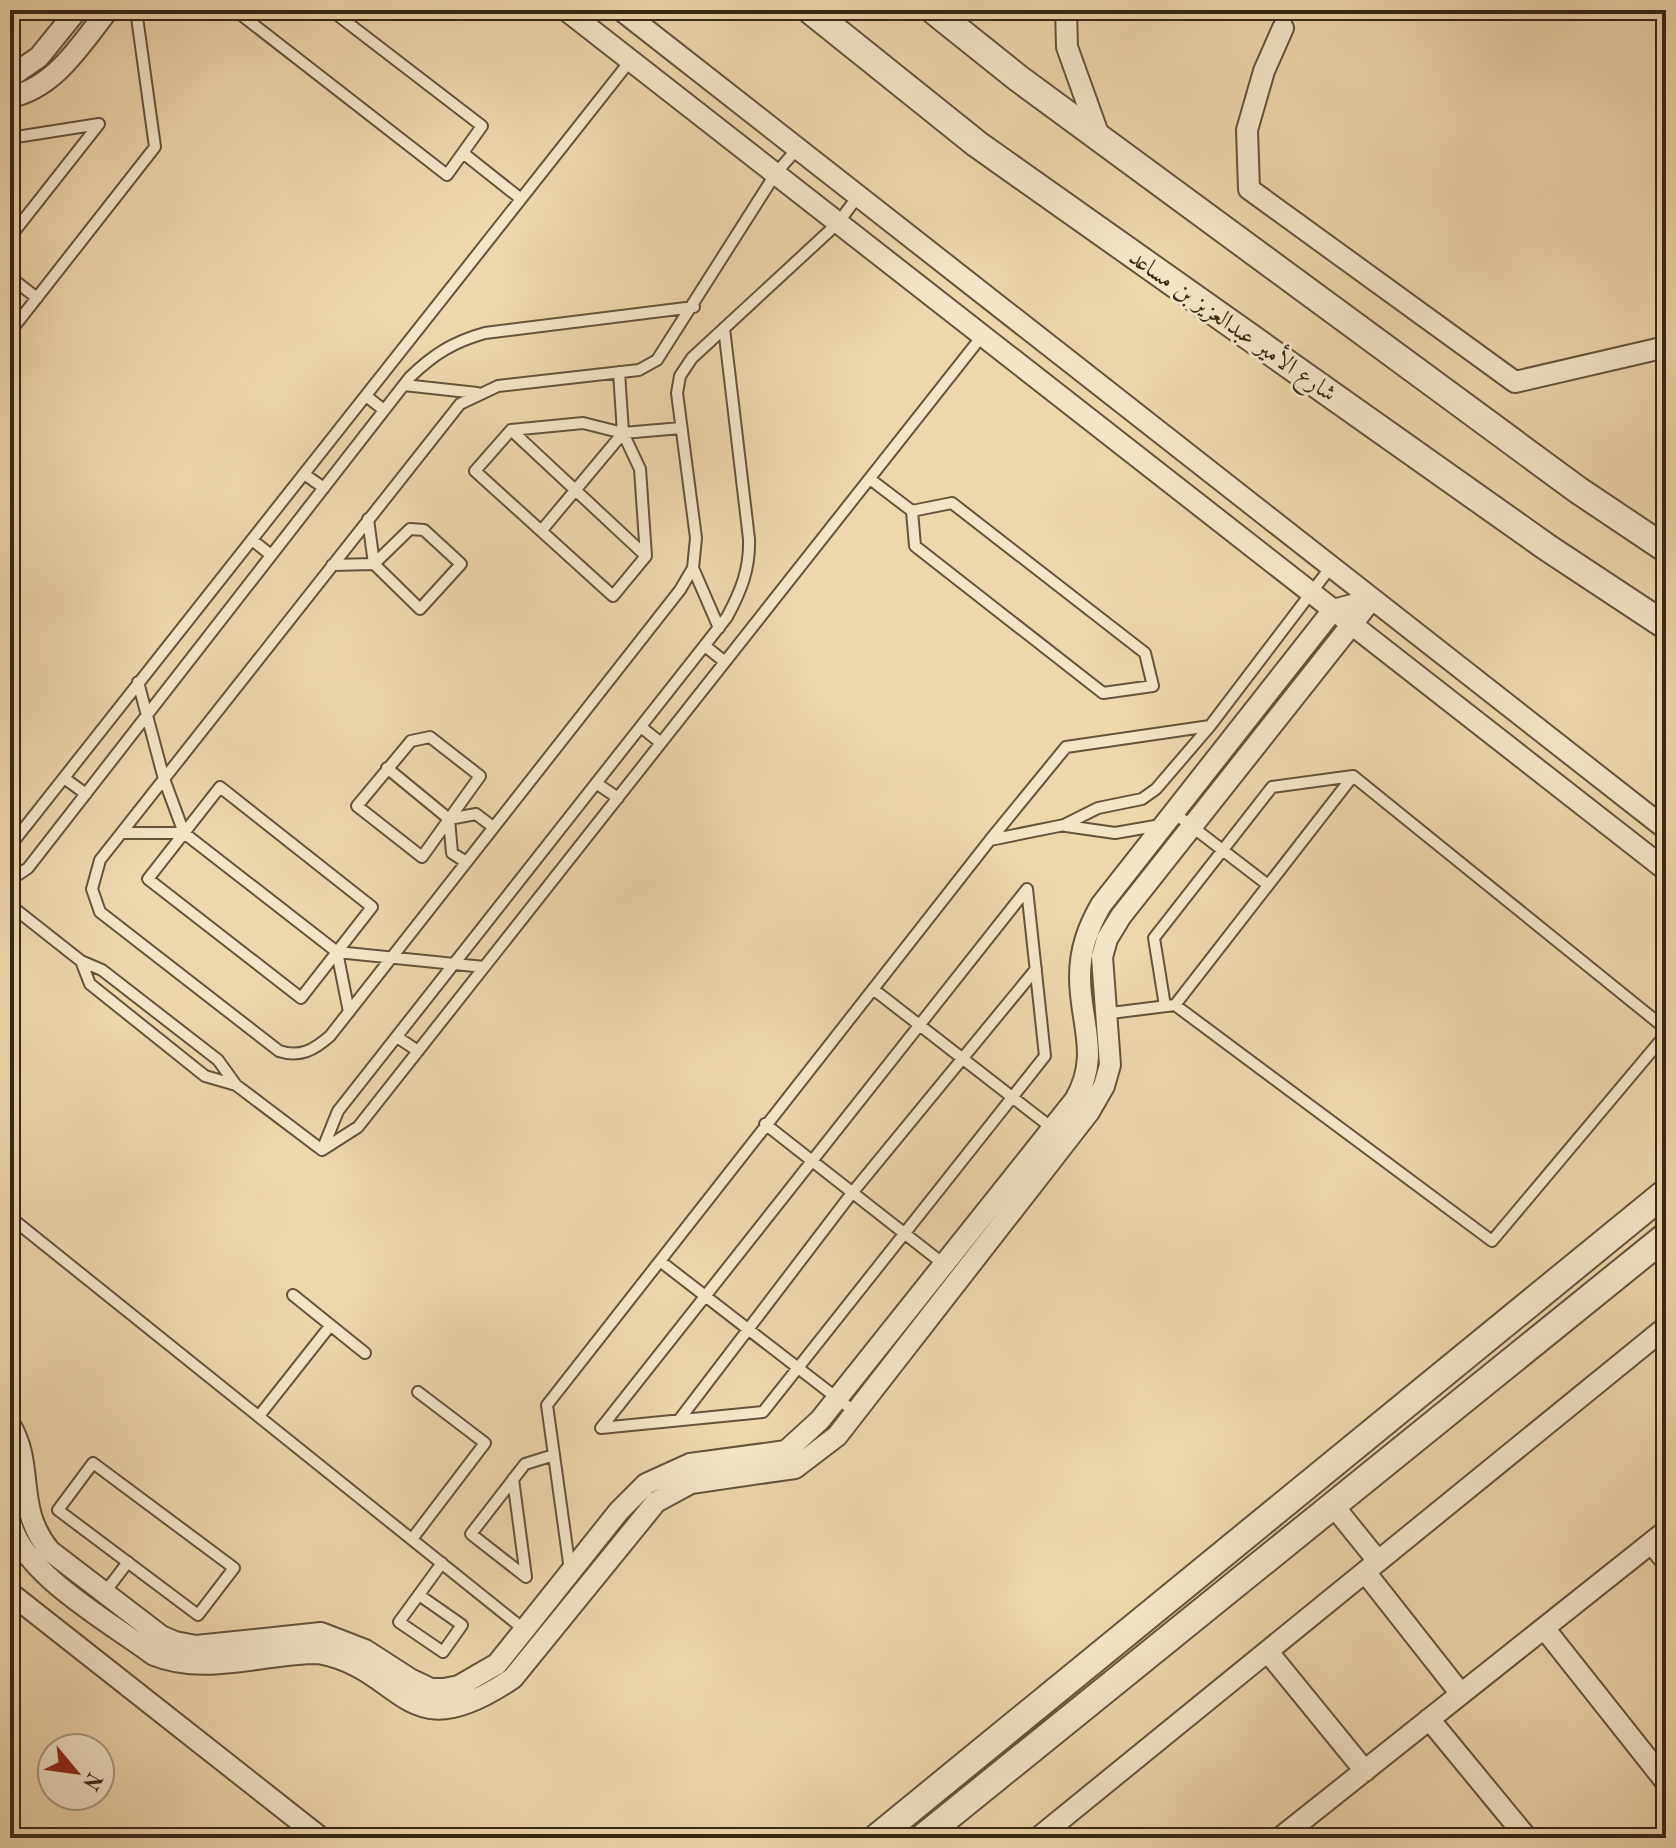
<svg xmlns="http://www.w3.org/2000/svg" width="1676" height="1848" font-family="'Old Standard TT',Amiri,serif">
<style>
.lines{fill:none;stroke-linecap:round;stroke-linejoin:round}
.service-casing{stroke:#64543c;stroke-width:14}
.minor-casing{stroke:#64543c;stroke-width:24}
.tertiary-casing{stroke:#64543c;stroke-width:30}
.service{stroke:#f3e6c8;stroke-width:10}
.minor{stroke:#f3e6c8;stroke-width:20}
.tertiary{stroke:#f3e6c8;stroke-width:26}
.labels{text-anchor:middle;stroke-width:6;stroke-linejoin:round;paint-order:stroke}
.street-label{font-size:24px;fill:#362817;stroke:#f3e6c8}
</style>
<rect width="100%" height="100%" fill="#edd8ab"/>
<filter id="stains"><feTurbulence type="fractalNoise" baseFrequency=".0025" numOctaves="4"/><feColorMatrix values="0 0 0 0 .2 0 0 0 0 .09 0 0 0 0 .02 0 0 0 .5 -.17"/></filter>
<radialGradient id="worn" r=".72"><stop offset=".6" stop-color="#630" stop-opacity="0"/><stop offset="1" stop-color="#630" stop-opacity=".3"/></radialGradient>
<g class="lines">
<defs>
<path id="service" d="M235,10l212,165 35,-49 -151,-116
M10,138l89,-14
M797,149l-21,24 -119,187 -18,10 -141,16 -38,18 -360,456 -8,29 8,23 179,139c21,7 35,-1 51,-15l350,-446 13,-22 3,-30 -19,-145 3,-17 12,-18 146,-135 20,-27
M463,153l58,46
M10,237l89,-113
M10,277l27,21
M10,332l145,-185 -19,-137
M619,372l4,61 17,36 6,87 -33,40 -138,-125 36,-41 72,-7 40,10 58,-5
M404,385l73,8
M366,396l18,14
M511,430l135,126
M304,474l20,14
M870,479l42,32 40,-8 193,150 8,33 -50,7 -188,-147 -3,-35
M410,529l14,1 37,34 -41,45 -46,-45z
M542,530l81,-97
M252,540l19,15
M332,565l42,-1 -6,-45
M693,568l26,60
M705,646l20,16
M138,682l26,97 20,54 153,119 147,15
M641,727l20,16
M430,737l50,39 -58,81 -65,-51 54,-65z
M387,768l62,51
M64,778l22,16
M596,783l22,15
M220,787l152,120 -71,91 -153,-119z
M1173,812l95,73
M1066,826l49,7 46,-8
M122,833h62
M990,840l76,-93 144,-21
M10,846l620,-785
M466,862l-14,-9 -3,-34 27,-5 17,13
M10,880l18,-12 382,-491c24,-23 43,-35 75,-44l209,-26
M1027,889l18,167 -282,356 -162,16z
M10,905l71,56 21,9 116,90 18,25 86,65
M337,952l12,60
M81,961l9,23 115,92 31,9
M873,989l179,139
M1175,1005l178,-229 313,253
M1165,1006l-11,-68 118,-151 81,-11
M1103,1014l72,-9 317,236 174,-207
M397,1037l21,14
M765,1124l181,142
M323,1148l15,-37 389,-494c14,-26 23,-48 22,-78l-25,-211
M322,1150l36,-23 624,-791
M10,1217l516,414
M660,1261l195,151
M293,1295l72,58
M259,1416l71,-90
M679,1420l173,-227 184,-224
M93,1463l141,105 -36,47 -140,-105z
M513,1479l13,98 -55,-43 54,-70 29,-9
M412,1539l73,-96 -67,-51
M570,1570l-23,-165 443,-565 74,-15 34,-17 44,-9 14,-10 54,-63 120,-158
M419,1595l43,30 -19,27 -44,-30 43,-59
M102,1596l26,-34"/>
<path id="minor" d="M566,10l1100,860
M621,10l1045,819
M1066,10l1,37 33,92
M1283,28l-19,43 -17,59 2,59 266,193 151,-35
M10,77l29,-20 38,-47
M10,97c45,-9 71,-53 98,-87
M10,1425c25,41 4,83 40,126l111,85 14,6 21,4 125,-13 44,17 45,29 21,10h13l15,-3 38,-22 122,-153 27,-27 44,-20 96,-13 34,-31 255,-320c26,-45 5,-76 5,-123 0,-28 8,-49 21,-72l232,-295 38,-10
M1332,1504l46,57
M10,1518c7,53 103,106 144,137 51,21 110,-2 164,-2 89,16 85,100 195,25l143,-176 35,-19 104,-15 42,-32 252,-324 15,-26 6,-21 -8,-108 5,-18 14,-23 250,-316
M1652,1543l14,18
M1365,1572l96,122
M10,1593l311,245
M1544,1628l122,154
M1268,1652l97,119
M1429,1719l98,119
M1038,1838l628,-511
M1280,1838l386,-307"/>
<path id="tertiary" d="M810,10l167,134 571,404 118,78
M933,10l85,68 560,412 88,59
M876,1838l790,-646
M922,1838l744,-602"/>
</defs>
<use href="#service" class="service-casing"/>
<use href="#minor" class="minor-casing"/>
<use href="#tertiary" class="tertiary-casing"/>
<use href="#service" class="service"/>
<use href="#minor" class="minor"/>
<use href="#tertiary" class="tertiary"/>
</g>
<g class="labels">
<g class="street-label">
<text transform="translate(1233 325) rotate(35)" y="8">شارع الأمير عبدالعزيز بن مساعد</text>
</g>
</g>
<rect width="1676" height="1848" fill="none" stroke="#edd8ab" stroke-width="40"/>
<rect x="12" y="12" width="1652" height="1824" fill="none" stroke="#362817" stroke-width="4"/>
<rect x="20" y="20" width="1636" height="1808" fill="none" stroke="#362817" stroke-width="2"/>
<g transform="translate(76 1772) rotate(119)"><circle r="38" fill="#f3e6c8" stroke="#a79a81" stroke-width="2"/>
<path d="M0-6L14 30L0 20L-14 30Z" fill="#8f2418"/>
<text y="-12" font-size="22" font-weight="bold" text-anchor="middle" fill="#362817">N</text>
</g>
<rect width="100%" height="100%" filter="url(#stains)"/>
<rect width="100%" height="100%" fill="url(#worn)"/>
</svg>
